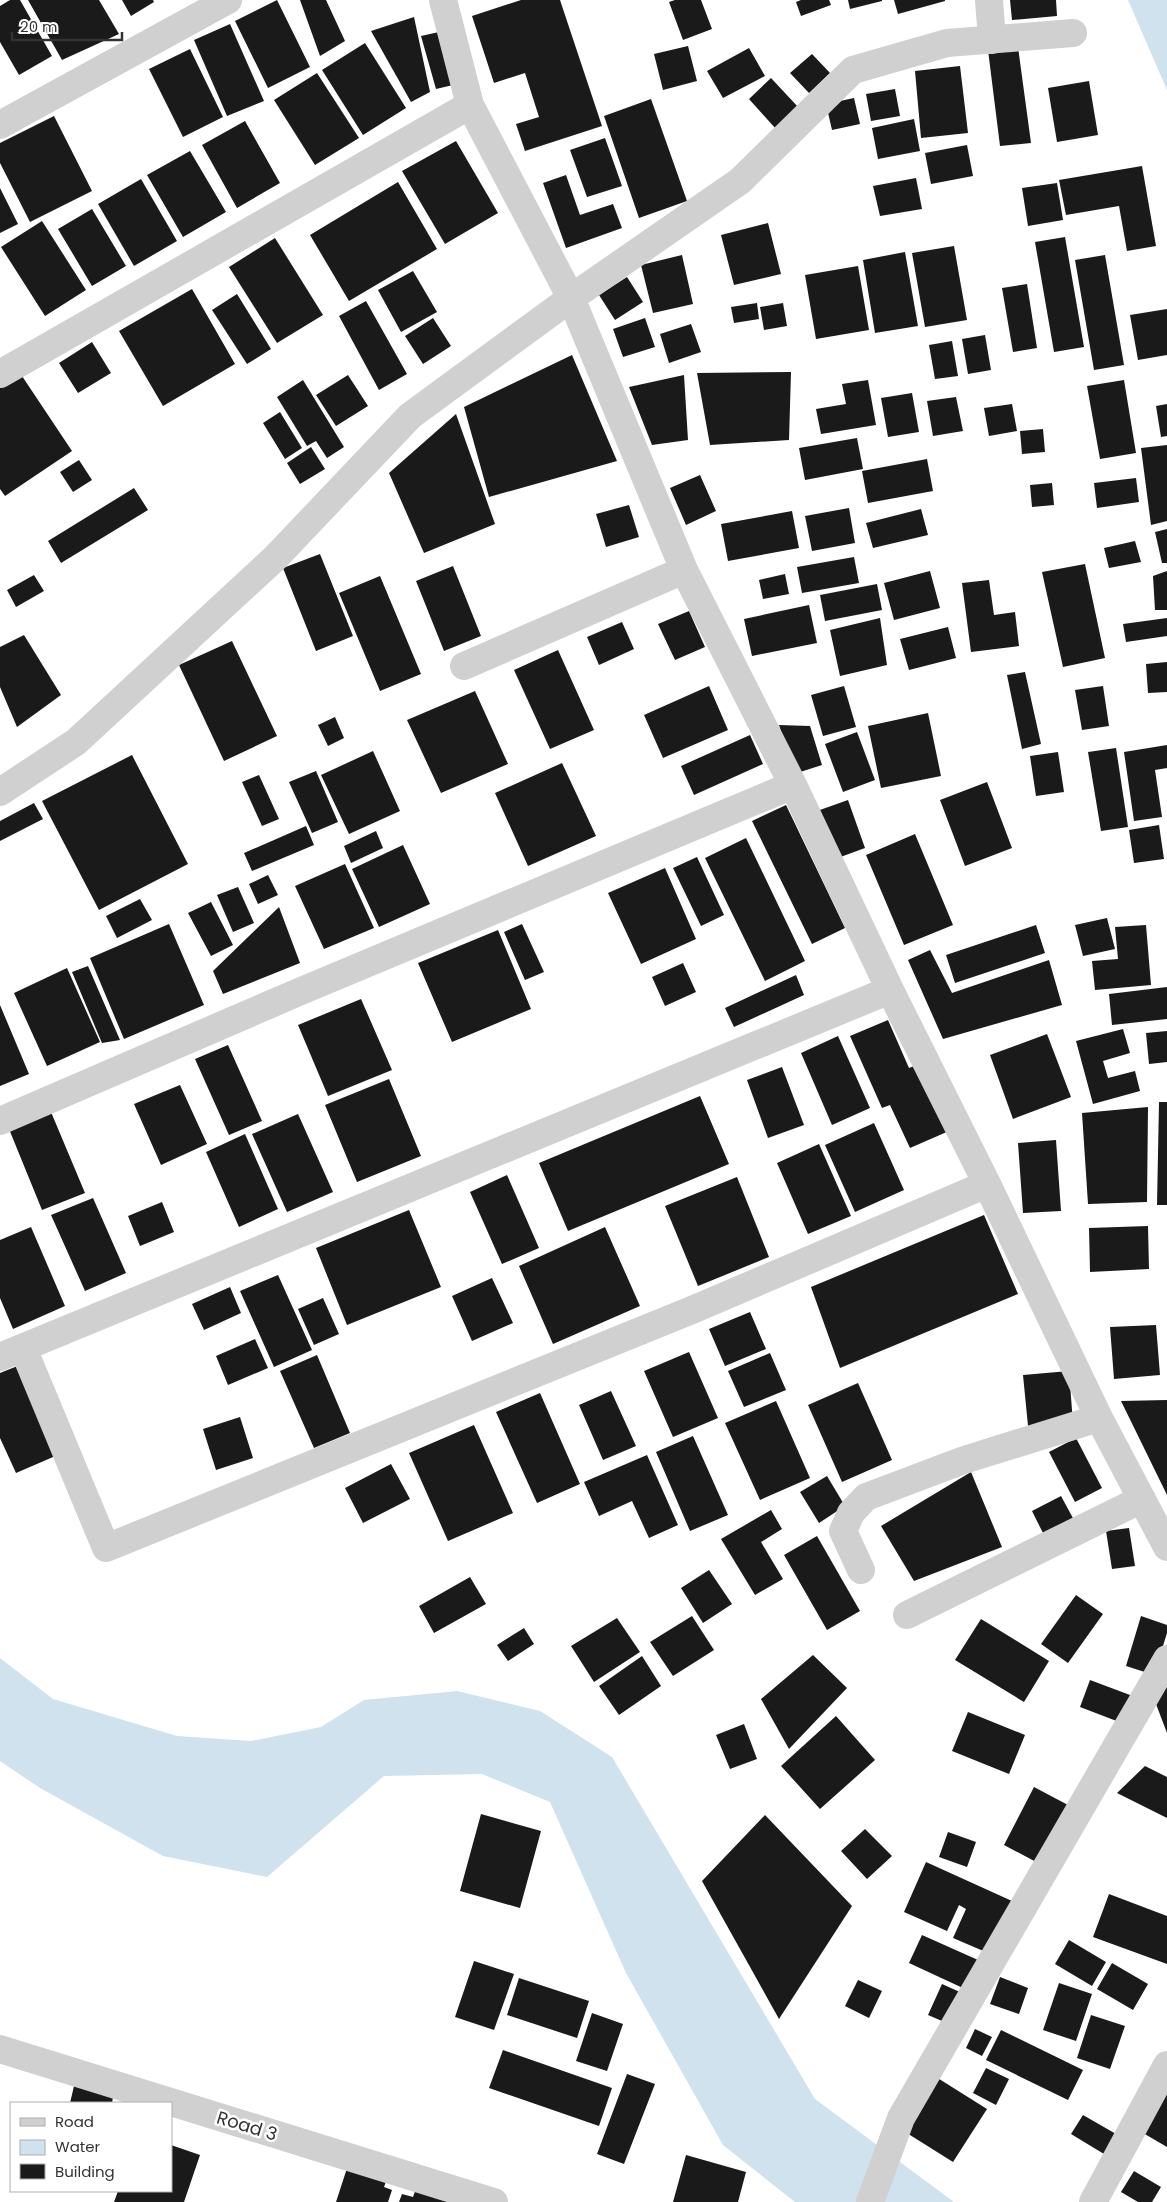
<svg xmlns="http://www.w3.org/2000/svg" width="1167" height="2202" font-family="Poppins,sans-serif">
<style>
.water{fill:#cfe2ee}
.building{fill:#1a1a1a}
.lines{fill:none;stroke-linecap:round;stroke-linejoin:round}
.minor{stroke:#d0d0d0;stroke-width:28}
.labels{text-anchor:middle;stroke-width:5;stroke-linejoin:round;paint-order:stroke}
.street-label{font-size:18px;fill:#333;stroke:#fff}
</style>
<rect width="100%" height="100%" fill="#fff"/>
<path class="water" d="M1128,0h39v90z
M0,1658l53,41 124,37 74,5 70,-14 43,-27 93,-9 83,20 72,46 203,342 139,103h-159l-72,-57 -97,-172 -76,-171 -68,-28 -98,2 -117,101 -104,-21 -123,-68 -40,-27z"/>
<path class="building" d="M10,0h10l32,56 -33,19 -19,-33v-36z
M28,0h71l20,34 -57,26z
M122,0h31l1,2 -23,14z
M277,0l33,67 -42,21 -33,-67z
M300,0h26l19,41 -25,15z
M521,0h39l42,126 -77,25 -9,-27 23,-7 -14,-44 -31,10 -22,-67z
M675,0h26l11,29 -29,11 -14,-38z
M801,0h28l2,5 -30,11 -5,-14z
M848,0h34v1l-32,8z
M894,0h51v1l-47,13z
M1010,0h46l1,16 -45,4z
M414,17l16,75 -19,10 -40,-71z
M230,24l34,77 -37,15 -33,-76z
M439,32l14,53 -17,4 -15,-53z
M365,43l41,65 -43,27 -41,-65z
M688,46l9,35 -34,9 -9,-36z
M1018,47l13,96 -31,3 -12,-96z
M749,48l16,28 -42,22 -16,-27z
M190,49l33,68 -40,20 -34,-68z
M812,54l18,19 -21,20 -19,-20z
M960,66l8,67 -47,5 -6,-67z
M317,73l42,65 -44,27 -41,-65z
M771,78l28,30 -23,21 -27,-30z
M1089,81l9,54 -41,7 -9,-54z
M895,89l5,27 -29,5 -5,-27z
M854,98l6,26 -28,6 -6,-26z
M651,99l36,102 -48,17 -35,-102z
M54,116l38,75 -62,31 -30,-59v-20z
M914,119l6,32 -42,8 -6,-31z
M245,121l35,62 -43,25 -35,-63z
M605,138l17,48 -35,11 -17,-47z
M456,141l42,72 -53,31 -43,-73z
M967,145l6,31 -42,8 -6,-31z
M190,151l36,61 -43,25 -36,-62z
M1142,166l14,80 -29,5 -8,-45 -53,9 -7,-35z
M566,175l14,40 33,-11 9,24 -56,20 -23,-65z
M916,178l6,31 -42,7 -7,-30z
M141,179l36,62 -43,25 -36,-62z
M398,182l39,67 -88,52 -39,-66z
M1057,183l6,37 -35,6 -6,-38z
M0,188l18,36 -18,9z
M92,209l34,57 -34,20 -34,-57z
M42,221l44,69 -41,26 -44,-69z
M768,223l13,51 -47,11 -13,-50z
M1065,237l19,110 -30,5 -19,-110z
M275,238l48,77 -46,28 -48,-76z
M954,246l13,74 -42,7 -13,-74z
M905,252l13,74 -43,7 -12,-73z
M682,255l11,49 -40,9 -12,-48z
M1105,255l19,110 -30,5 -19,-110z
M858,266l11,64 -53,9 -11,-64z
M413,271l24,41 -36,20 -23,-42z
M627,277l16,25 -28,18 -16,-25z
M1027,284l10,64 -24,4 -11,-64z
M192,289l43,75 -72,42 -44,-75z
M237,294l34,55 -24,15 -35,-54z
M366,301l41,73 -28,16 -40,-74z
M757,303l2,16 -25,4 -3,-16z
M783,303l4,23 -23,4 -4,-23z
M1167,309v46l-29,5 -8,-45z
M433,318l18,28 -28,18 -18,-28z
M645,318l10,29 -32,10 -10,-28z
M691,324l10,28 -32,11 -9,-29z
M985,335l6,35 -23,4 -6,-35z
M952,341l6,35 -23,3 -6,-34z
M92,342l19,31 -33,20 -19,-30z
M572,355l45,106 -128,36 -25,-90z
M791,372l-2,68 -79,5 -13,-72z
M20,373l52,78 -67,45 -5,-7v-103z
M348,375l20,31 -32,20 -20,-31z
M684,375l4,65 -36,5 -23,-58z
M303,380l41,67 -17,11 -11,-17 -9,5 -30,-49z
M868,380l8,45 -55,9 -5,-25 30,-5 -4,-20z
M1124,380l12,73 -36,6 -13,-73z
M912,393l7,39 -31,5 -7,-39z
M956,397l7,34 -30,5 -6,-35z
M1012,404l5,27 -28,5 -5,-28z
M1167,404v32l-6,1 -5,-31z
M280,412l22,36 -17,11 -22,-36z
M456,414l39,110 -71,29 -35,-80z
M1043,429l2,23 -23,2 -2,-23z
M857,438l6,31 -58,11 -6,-32z
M1167,445v76l-16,4 -10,-77z
M311,447l14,22 -25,15 -13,-21z
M927,459l6,32 -65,12 -6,-32z
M79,460l13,20 -19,12 -13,-20z
M700,475l16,36 -30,14 -16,-37z
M1136,478l3,24 -42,6 -3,-25z
M1052,483l2,22 -22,2 -2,-22z
M134,488l14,22 -87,53 -13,-22z
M629,505l10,32 -33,10 -10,-33z
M849,508l6,35 -43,8 -7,-35z
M921,509l7,26 -55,13 -7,-25z
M792,511l7,37 -71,13 -7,-37z
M1167,529v34h-5l-7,-31z
M1135,541l6,21 -32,6 -5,-20z
M320,554l33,82 -37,15 -33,-83z
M854,557l5,26 -57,10 -5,-26z
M1085,564l20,94 -42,9 -21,-95z
M453,566l28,70 -37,15 -28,-70z
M930,571l10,37 -46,12 -10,-37z
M1167,571v39h-12l-2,-34z
M785,574l4,20 -26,5 -4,-19z
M34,575l10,16 -28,16 -9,-17z
M380,576l41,98 -41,17 -41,-98z
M989,580l5,35 21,-3 4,34 -48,6 -9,-69z
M877,584l5,26 -57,11 -5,-26z
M809,605l8,38 -65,13 -8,-37z
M689,611l16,36 -30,13 -17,-36z
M880,618l7,47 -47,11 -10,-46z
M1167,618v18l-41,6 -3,-18z
M622,622l12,27 -35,16 -12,-28z
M948,627l8,31 -47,12 -9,-31z
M24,635l37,60 -44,32 -17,-40v-40z
M232,641l45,95 -53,25 -45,-96z
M558,650l36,80 -44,19 -36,-79z
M1167,662v30l-19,1 -2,-29z
M1025,672l16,72 -19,5 -15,-74z
M709,686l19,44 -65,28 -19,-43z
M844,686l12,41 -33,9 -12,-41z
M1103,686l6,40 -27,4 -7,-40z
M475,691l33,73 -67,29 -34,-73z
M928,713l13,63 -60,12 -13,-62z
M335,717l9,21 -16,8 -10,-21z
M779,725l31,1 12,39 -28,9z
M857,732l18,48 -32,12 -18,-48z
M750,735l13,29 -69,31 -13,-29z
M1167,745v23l-12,2 7,47 -28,4 -10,-69z
M1116,748l12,79 -27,4 -13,-79z
M373,751l27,60 -51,23 -28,-59z
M1058,752l6,40 -28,4 -6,-40z
M132,755l56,109 -89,46 -57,-109z
M562,763l34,73 -68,30 -33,-73z
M316,771l22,51 -26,11 -23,-51z
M259,775l20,44 -17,7 -20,-44z
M987,782l25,66 -47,18 -25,-66z
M848,800l17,48 -30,11 -18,-48z
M34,803l9,16 -43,22v-20z
M786,805l59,123 -33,16 -60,-123z
M1159,825l5,34 -30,4 -5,-33z
M306,826l8,19 -62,26 -8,-18z
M376,831l7,17 -32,15 -7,-17z
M915,834l38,91 -49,20 -38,-90z
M746,838l59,123 -40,20 -60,-123z
M403,845l27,59 -51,23 -27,-58z
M697,857l27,58 -23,11 -28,-58z
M345,864l29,64 -50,21 -29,-63z
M665,868l31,71 -55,25 -33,-71z
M268,875l10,20 -20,9 -9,-20z
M238,887l16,36 -21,9 -16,-37z
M140,899l12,21 -35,18 -11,-22z
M211,902l22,43 -22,11 -23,-43z
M279,907l21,56 -77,31 -10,-23z
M1107,918l8,31 -32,7 -8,-31z
M169,924l35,81 -80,34 -34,-81z
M522,924l22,48 -19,8 -21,-48z
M1036,925l9,28 -90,30 -9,-28z
M1146,925l5,60 -56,5 -3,-29 26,-2 -3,-32z
M498,930l33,79 -79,33 -34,-79z
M930,950l22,43 97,-33 13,45 -119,34 -35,-79z
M683,963l13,29 -31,14 -13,-29z
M88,966l32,74 -18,3 -30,-71z
M67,968l33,74 -53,24 -33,-73z
M796,975l8,20 -70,32 -9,-19z
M1167,987v32l-55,6 -3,-31z
M361,999l31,71 -64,26 -30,-71z
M0,1005l29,69 -29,12z
M888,1020l21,48 10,-4 30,67 -39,17 -20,-43 -8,3 -32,-72z
M1123,1029l7,24 -27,8 5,17 27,-7 5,20 -47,13 -17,-63z
M1167,1031v31l-18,2 -3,-31z
M1047,1034l24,63 -58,22 -23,-64z
M838,1036l32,72 -38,17 -31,-72z
M228,1045l34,76 -33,14 -34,-76z
M782,1067l22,58 -36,13 -21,-58z
M389,1079l32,77 -64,26 -32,-77z
M180,1085l27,59 -46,21 -27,-61z
M700,1096l29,68 -161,67 -29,-68z
M1159,1102h8v103h-10z
M1148,1107l-1,95 -59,2 -6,-91z
M51,1112l34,81 -43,17 -33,-81z
M298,1114l35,78 -46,20 -35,-78z
M874,1123l30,67 -49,22 -30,-67z
M245,1134l33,75 -39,18 -33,-75z
M1056,1140l5,71 -38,2 -5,-70z
M819,1144l32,72 -43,18 -31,-71z
M507,1175l32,73 -37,16 -32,-72z
M737,1177l32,80 -71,29 -33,-80z
M93,1198l33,75 -41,18 -34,-76z
M162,1202l12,30 -34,14 -12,-30z
M409,1210l32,77 -94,38 -31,-77z
M984,1215l34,79 -178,74 -29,-81z
M1148,1226l1,43 -59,3 -1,-44z
M31,1227l34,79 -52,23 -13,-31v-58z
M605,1227l35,79 -87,38 -34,-78z
M278,1275l34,75 -38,17 -34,-76z
M492,1278l21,45 -41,18 -20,-45z
M230,1287l11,26 -37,17 -12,-26z
M323,1298l16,36 -25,11 -16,-36z
M750,1312l16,37 -41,17 -16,-37z
M1156,1325l4,50 -46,4 -4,-52z
M255,1339l13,29 -40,17 -12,-29z
M689,1352l29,66 -45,19 -29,-66z
M770,1353l16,37 -42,17 -16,-36z
M317,1355l33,78 -36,15 -34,-77z
M20,1365l40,89 -44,19 -16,-35v-65z
M1069,1371l4,52 -45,3 -5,-51z
M858,1383l34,77 -50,22 -34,-77z
M611,1391l25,55 -33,14 -24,-55z
M540,1393l40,91 -43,19 -41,-91z
M1167,1400v95l-46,-94z
M776,1401l34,77 -50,22 -35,-77z
M240,1417l13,41 -37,12 -13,-41z
M474,1425l39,88 -65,28 -39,-88z
M693,1436l35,79 -38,16 -34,-79z
M1076,1438l26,50 -27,14 -26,-50z
M647,1455l31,70 -29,13 -17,-37 -33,15 -15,-34z
M391,1464l19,35 -47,24 -18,-35z
M971,1472l31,75 -88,34 -33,-55z
M827,1476l18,30 -26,17 -19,-31z
M1061,1496l13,24 -30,15 -12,-24z
M771,1510l11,19 -21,13 22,37 -28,16 -34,-56z
M1129,1528l6,38 -23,3 -6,-38z
M817,1536l43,75 -33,19 -43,-75z
M709,1570l23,34 -29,19 -22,-35z
M470,1577l16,27 -52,29 -15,-27z
M1076,1595l27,19 -35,49 -27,-19z
M692,1616l22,34 -41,26 -23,-34z
M1141,1616l26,9v8l-13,42 -28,-9z
M617,1618l23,34 -46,30 -23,-36z
M981,1619l68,42 -25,41 -69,-42z
M524,1628l10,16 -26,17 -11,-16z
M813,1655l34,33 -58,61 -28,-50z
M642,1656l19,30 -42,29 -20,-29z
M1167,1678v55l-11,-29z
M1090,1680l48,18 -11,27 -47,-18z
M968,1712l57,23 -16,39 -57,-23z
M836,1716l39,44 -55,49 -39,-43z
M744,1724l13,35 -27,10 -14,-34z
M1145,1766l22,11v41l-50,-25z
M1034,1787l34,18 -30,58 -34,-18z
M481,1814l60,17 -21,77 -60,-17z
M765,1815l87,91 -73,113 -77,-138z
M865,1829l27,27 -25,23 -26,-28z
M948,1832l28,10 -9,25 -28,-10z
M926,1862l86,39 -24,52 -35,-15 13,-29 -7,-4 -12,26 -43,-19z
M1109,1894l58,22v48l-74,-27z
M922,1935l56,25 -13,29 -56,-26z
M1069,1940l37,22 -14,24 -37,-22z
M474,1961l40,13 -20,56 -39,-13z
M1112,1963l36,21 -15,26 -36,-21z
M1000,1977l28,11 -9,26 -29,-10z
M519,1978l70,23 -12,37 -70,-23z
M858,1980l24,11 -13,27 -24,-12z
M1059,1983l33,11 -16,47 -33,-11z
M942,1984l20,9 -13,31 -21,-9z
M592,2013l31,11 -16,47 -31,-10z
M1091,2015l34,11 -15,43 -33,-11z
M975,2029l17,8 -10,19 -16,-8z
M1001,2030l82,40 -15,30 -82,-40z
M503,2050l109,38 -13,38 -110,-38z
M986,2068l23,11 -13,26 -23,-12z
M627,2074l28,10 -31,80 -27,-10z
M936,2077l51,32 -34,53 -51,-32z
M74,2086l39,11 -1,6h-42z
M1167,2086v61l-24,-14z
M1083,2115l33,19 -12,20 -33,-20z
M171,2145l29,10 -16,47h-70l4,-11h53z
M686,2155l60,17 -8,30h-65z
M349,2162l39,14 -4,11 8,3 -4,12h-52z
M1134,2171l27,16 -9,15h-14l-17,-10z
M417,2186l35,16h-53l3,-8 11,3z"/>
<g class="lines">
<path class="minor" d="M443,0l27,105 101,193 113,272 109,215 97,205 97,194 112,234 68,129
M989,0l3,40
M0,125l228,-125
M0,374l470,-269
M464,666l220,-96
M0,792l76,-50 200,-185 134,-141 161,-118 169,-117 113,-111 94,-27 126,-10
M0,1121l294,-127 499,-209
M23,1348l83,200 586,-238 295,-126
M0,1357l890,-367
M861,1570l-18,-39 8,-18 15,-16 98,-37 135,-42
M907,1615l235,-116
M0,2049l494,153
M870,2202l31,-84 266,-459
M1093,2202l74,-137"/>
</g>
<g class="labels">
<g class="street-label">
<text transform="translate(247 2126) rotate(17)" y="6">Road 3</text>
</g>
</g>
<rect x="10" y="2102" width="162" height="90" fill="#ffffff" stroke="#adadad"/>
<rect x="20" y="2118" width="25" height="8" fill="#d0d0d0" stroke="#adadad"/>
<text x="55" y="2127" font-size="15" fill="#333333">Road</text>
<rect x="20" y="2140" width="25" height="15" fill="#cfe2ee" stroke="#adadad"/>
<text x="55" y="2152" font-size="15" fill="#333333">Water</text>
<rect x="20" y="2164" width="25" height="15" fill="#1a1a1a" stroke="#adadad"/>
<text x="55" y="2177" font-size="15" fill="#333333">Building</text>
<path d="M12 32v8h110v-8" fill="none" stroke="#333333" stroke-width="2.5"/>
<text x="20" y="32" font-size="15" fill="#333333" stroke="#ffffff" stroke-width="4" paint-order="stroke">20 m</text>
</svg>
